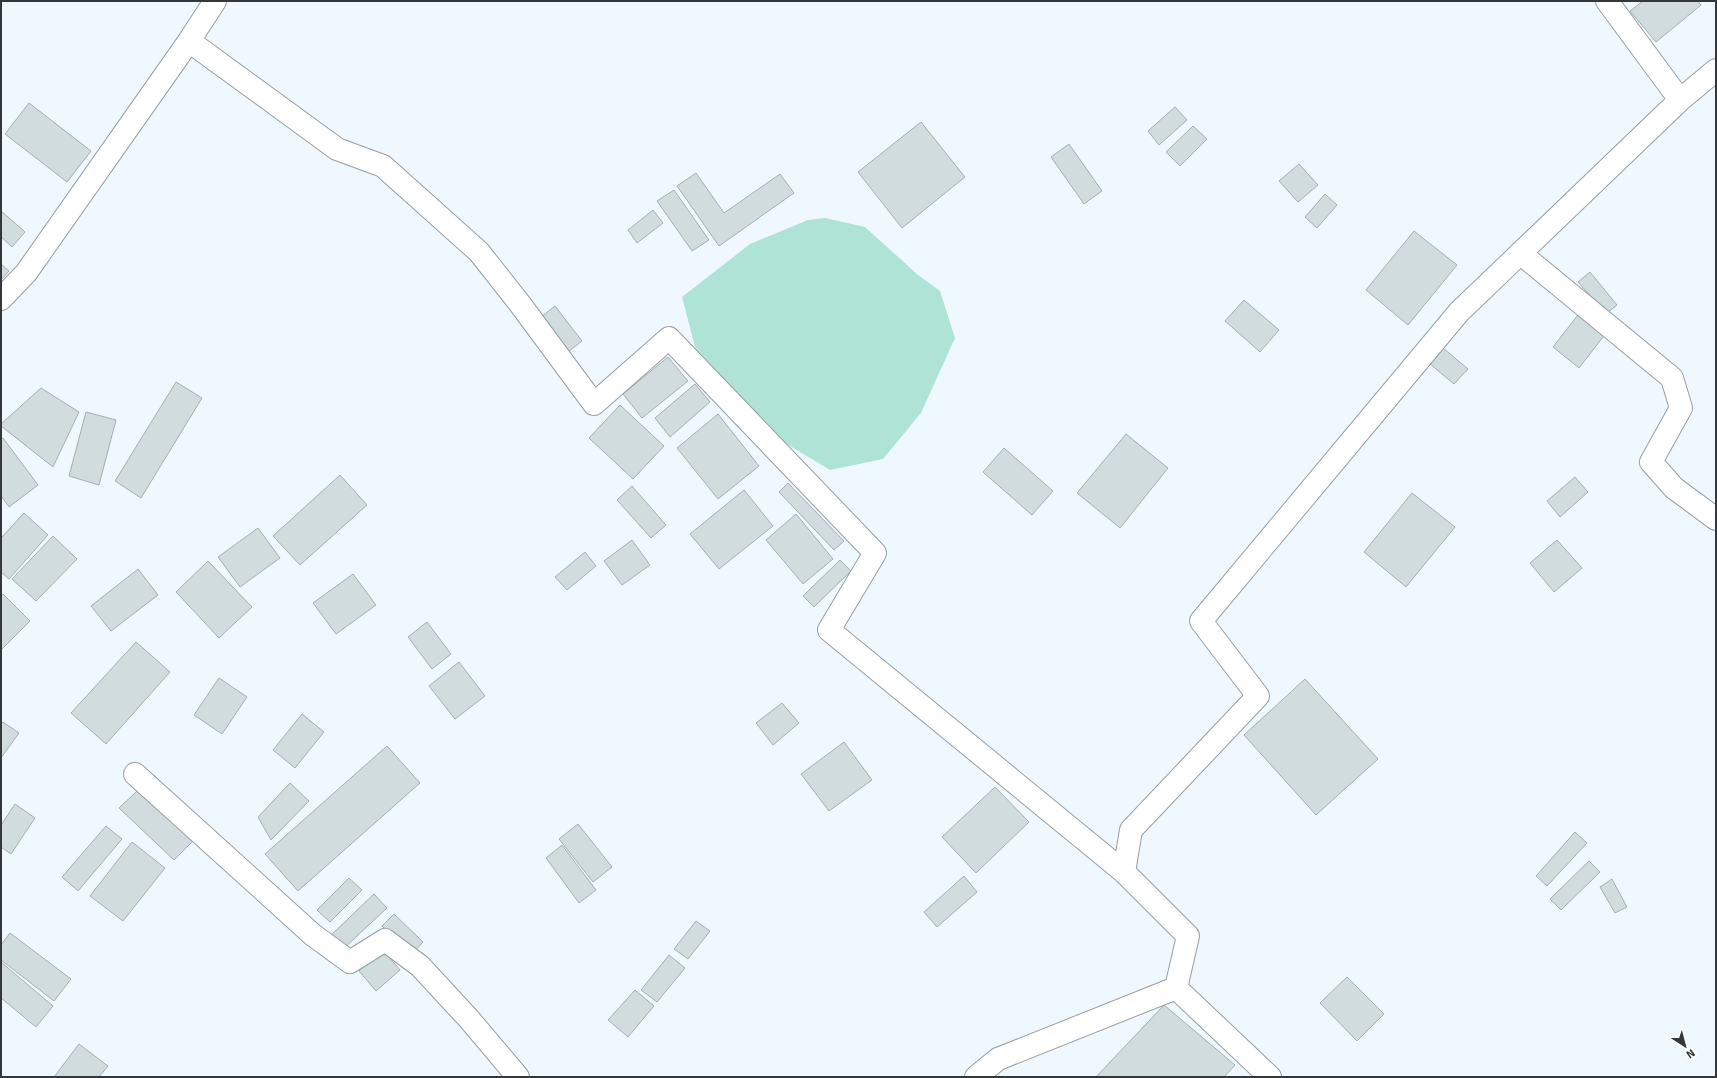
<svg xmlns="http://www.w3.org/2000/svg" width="1717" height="1078" font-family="Signika,sans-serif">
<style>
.water{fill:#afe3d5}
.building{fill:#d0dcde;stroke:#a4afb1}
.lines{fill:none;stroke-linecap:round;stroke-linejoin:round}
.minor-casing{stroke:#979fa5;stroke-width:24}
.minor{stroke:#fff;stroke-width:22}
</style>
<rect width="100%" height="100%" fill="#f0f8ff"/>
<path class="water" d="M825,218l40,9 53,48 22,16 15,47 -34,75 -38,46 -53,11 -55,-33 -80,-90 -13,-50 68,-53 58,-24z"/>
<path class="building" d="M1643,1h55l3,4 -45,37 -26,-31z
M29,103l62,48 -24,31 -62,-48z
M1175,107l12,13 -28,25 -11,-14z
M921,122l44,55 -63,51 -44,-56z
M1193,126l14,13 -27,27 -14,-14z
M1069,144l33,47 -18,13 -33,-47z
M1299,164l19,21 -20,17 -19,-21z
M696,173l28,40 56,-39 14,19 -75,53 -42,-60z
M674,190l35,50 -17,11 -35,-50z
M1325,194l12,11 -20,23 -12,-11z
M653,210l10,13 -26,20 -9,-13z
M1,211l24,21 -13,15 -11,-10z
M1414,231l43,34 -49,60 -42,-35z
M1,264l8,7 -8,9z
M1590,272l27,33 -11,9 -28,-32z
M1244,300l35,30 -19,22 -35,-31z
M555,306l27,35 -18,14 -27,-35z
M1581,311l26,21 -28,36 -26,-21z
M1443,348l25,21 -14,15 -24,-20z
M668,357l20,24 -46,37 -19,-24z
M176,382l26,16 -61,100 -26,-17z
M695,384l15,18 -40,35 -15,-19z
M41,388l38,24 -26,55 -52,-41v-2z
M620,405l44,41 -31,33 -44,-41z
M86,412l30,8 -17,65 -30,-9z
M718,414l41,52 -41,33 -41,-51z
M1126,434l42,34 -48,60 -43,-35z
M3,438l35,47 -29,22 -8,-11v-57z
M1004,448l49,43 -21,24 -49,-43z
M340,475l27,30 -67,60 -27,-29z
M1575,477l13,15 -28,25 -13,-16z
M788,483l56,58 -10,9 -55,-58z
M632,486l34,39 -15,13 -34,-38z
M744,490l29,36 -54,43 -29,-35z
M1412,493l43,34 -49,60 -42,-35z
M24,513l24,22 -39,44 -8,-7v-34z
M796,514l37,45 -30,25 -37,-44z
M258,528l22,30 -40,29 -22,-30z
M53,536l24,23 -41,42 -24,-22z
M632,540l18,25 -28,20 -18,-24z
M1557,540l25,28 -28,24 -24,-29z
M585,552l11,14 -29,24 -12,-13z
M840,560l11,11 -37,36 -11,-11z
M208,561l44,46 -33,31 -43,-46z
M138,569l20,26 -47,36 -20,-25z
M353,574l23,31 -40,29 -23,-31z
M3,594l27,27 -29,29v-54z
M427,622l24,32 -19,15 -24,-32z
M136,642l34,30 -64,72 -35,-31z
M459,662l26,34 -30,23 -26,-33z
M219,678l28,19 -25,37 -28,-19z
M1305,679l73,80 -62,56 -72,-80z
M782,703l17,20 -26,22 -17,-22z
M302,714l22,18 -29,36 -22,-18z
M3,722l16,11 -18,25v-34z
M844,742l28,38 -43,31 -28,-37z
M387,746l33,37 -122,108 -33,-37z
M154,775l51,54 -31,31 -55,-52z
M290,783l19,18 -38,39 -13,-23z
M995,787l34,35 -53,51 -34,-36z
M15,804l20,14 -24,36 -10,-7v-22z
M578,824l34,43 -19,15 -34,-43z
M106,826l16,13 -44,52 -16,-14z
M1575,832l12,11 -40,43 -11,-10z
M132,842l33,26 -42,53 -33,-25z
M562,845l34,45 -17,13 -33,-45z
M1589,861l11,11 -39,38 -11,-11z
M964,876l13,16 -40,35 -13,-15z
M349,878l13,12 -32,32 -13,-12z
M1612,879l15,28 -12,6 -15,-26z
M374,894l13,14 -46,43 -13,-13z
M394,914l29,28 -12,13 -29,-29z
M696,921l14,10 -22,28 -14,-10z
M10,933l61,46 -17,22 -53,-41v-15z
M383,950l17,20 -24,21 -17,-20z
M669,955l16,13 -28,34 -16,-12z
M1,962l52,44 -17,21 -35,-29z
M1347,977l37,37 -27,27 -37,-38z
M635,990l19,16 -26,31 -20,-17z
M1164,1005l71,60 -11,12h-128z
M79,1044l29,22 -9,11h-45z"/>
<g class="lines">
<defs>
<path id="minor" d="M189,41l148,108 46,17 96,86 41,52 74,100 75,-66 206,215 -46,77 295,242 64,64 -12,52 94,89
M1680,100l36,-30
M1520,253l152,125 9,30 -30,54 23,26 42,31
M1,299l25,-26 163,-232 26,-40
M135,774l178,161 37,27 35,-22 35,26 49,53 49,58
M1124,872l7,-42 127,-134 -57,-75 258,-309 221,-212 -73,-99
M976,1077l22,-18 178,-71"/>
</defs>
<use href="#minor" class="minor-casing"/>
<use href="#minor" class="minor"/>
</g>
<rect width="1717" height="1078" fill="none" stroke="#35383a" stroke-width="4"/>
<g transform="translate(1685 1046) rotate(144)" stroke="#ffffff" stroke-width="3" paint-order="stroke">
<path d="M0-3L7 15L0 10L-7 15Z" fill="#35383a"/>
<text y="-6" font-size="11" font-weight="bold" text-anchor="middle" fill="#35383a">N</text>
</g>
</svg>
